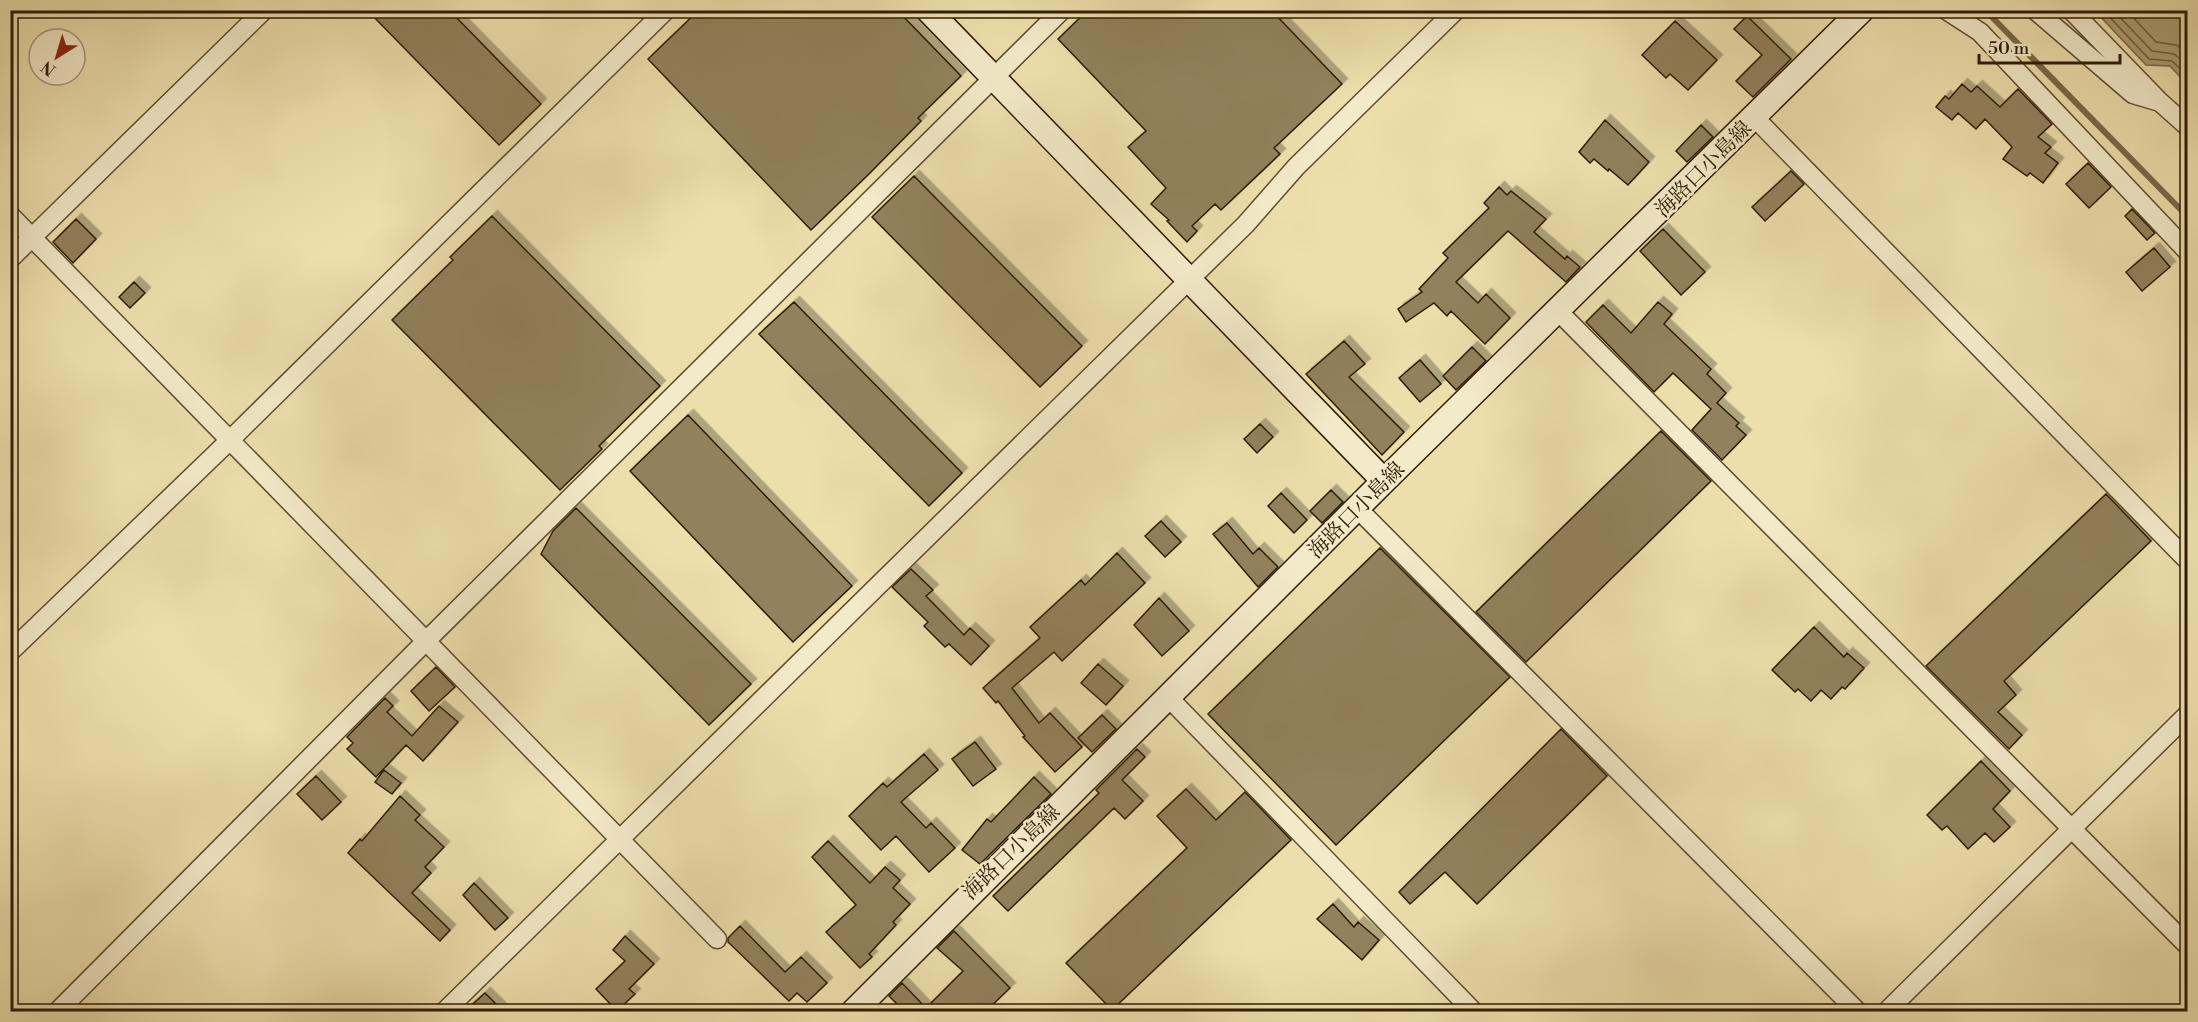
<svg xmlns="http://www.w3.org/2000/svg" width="2198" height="1022" font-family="'Libre Bodoni','Noto Serif JP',serif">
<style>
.water{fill:#ac9d73;stroke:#7a6947;stroke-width:1.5}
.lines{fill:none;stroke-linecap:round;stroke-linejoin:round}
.shore{stroke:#6d5c3c;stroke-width:1.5}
.stream{stroke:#7a6947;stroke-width:6}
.building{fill:#91815b;stroke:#2e1c04;stroke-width:1.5;filter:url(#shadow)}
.street-casing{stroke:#5e4d2e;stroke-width:21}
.secondary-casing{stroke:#2e1c04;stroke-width:27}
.street{stroke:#f3eac9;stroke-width:18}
.secondary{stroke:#f3eac9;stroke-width:24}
.labels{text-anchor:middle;stroke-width:5;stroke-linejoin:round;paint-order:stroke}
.street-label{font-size:21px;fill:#2e1c04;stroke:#f3eac9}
</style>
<defs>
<filter id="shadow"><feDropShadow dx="5.5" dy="-5.5" stdDeviation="0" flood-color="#0004"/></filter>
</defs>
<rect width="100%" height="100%" fill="#eddfac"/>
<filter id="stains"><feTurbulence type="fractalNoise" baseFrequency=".00333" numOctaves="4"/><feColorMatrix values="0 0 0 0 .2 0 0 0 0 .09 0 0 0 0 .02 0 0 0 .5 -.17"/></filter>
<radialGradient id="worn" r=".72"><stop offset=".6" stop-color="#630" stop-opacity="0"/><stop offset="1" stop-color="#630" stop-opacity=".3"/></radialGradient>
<path class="water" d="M2095,11h92v73l-17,-18 -24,-1z"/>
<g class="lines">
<path class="shore" d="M2103,10l46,49 23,2 16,15
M2113,10l39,41 22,3 14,11
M2126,10l30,32 20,3 12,7"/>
<path class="stream" d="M1980,10l8,3 200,204"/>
</g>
<path class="building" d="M367,10h82l92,94 -42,41z
M699,10h198l64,66 -43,42 3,3 -52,53 -58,56 -163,-171z
M1088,10h183l71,74 -68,64 6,6 -59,56 -6,-6 -23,22 5,5 -10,11 -20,-21 2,-1 -18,-16 15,-16 -38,-41 18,-16 -88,-92z
M1747,16l44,43 -38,38 -17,-16 26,-26 -28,-26z
M1675,21l42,39 -29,30 -18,-16 -4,4 -24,-23z
M1962,84l9,8 6,-6 23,21 18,-18 34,35 -14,13 13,10 -6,6 13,10 -15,20 -13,-10 -3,3 -24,-17 9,-12 -27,-28 -9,10 -18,-16 -6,7 -16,-13 9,-11 4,3z
M1605,120l44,42 -21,23 -19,-16 -1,2 -14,-12 -4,4 -11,-11z
M1701,125l12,12 -26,25 -11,-11z
M2088,163l23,24 -22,21 -23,-24z
M1791,171l13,13 -39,37 -13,-14z
M914,176l168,170 -42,41 -168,-170z
M1499,187l8,8 4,-4 35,28 -12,13 31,27 2,-3 13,11 -14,15 -58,-51 -52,51 22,21 8,-9 24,24 -25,26 -34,-33 -4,5 -13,-13 -28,19 -8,-13 24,-17 -3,-3 29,-31 -5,-5 46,-45 -5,-5z
M2132,209l23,24 -8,7 -22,-24z
M492,216l168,170 -61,60 3,3 -42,41 -168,-170 61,-60 -3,-3z
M76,219l20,20 -23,24 -20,-21z
M1663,229l42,43 -24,23 -41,-44z
M2154,248l16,19 -28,24 -16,-19z
M134,282l11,11 -15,15 -11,-11z
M794,302l168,171 -33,33 -170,-172z
M1658,302l14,12 -8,10 47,45 -4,5 19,19 -9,10 22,20 -3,3 10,9 -24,25 -30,-30 19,-21 -38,-36 -19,19 -68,-70 17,-17 28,28z
M1344,341l21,23 -16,13 55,55 -22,23 -76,-81z
M1472,347l14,14 -30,29 -13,-14z
M1420,360l21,24 -21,18 -21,-24z
M688,415l164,171 -59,56 -163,-171z
M1260,424l13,13 -16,16 -13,-14z
M1661,431l50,50 -185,181 -50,-50z
M1331,490l12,12 -21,21 -12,-12z
M1281,493l26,27 -13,13 -26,-27z
M2106,494l45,47 -147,140 12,14 -18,17 24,23 -13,14 -83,-83z
M576,508l175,176 -42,41 -168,-171 12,-23z
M1161,521l20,21 -16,15 -20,-21z
M1227,523l26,31 6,-6 19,19 -20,20 -45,-53z
M1380,548l130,129 -174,168 -128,-131z
M1117,553l28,30 -83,78 -8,-9 -42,36 27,35 11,-10 32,34 -27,25 -32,-35 2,-1 -27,-35 -2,2 -13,-15 57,-50 -10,-11 51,-47 4,5z
M911,569l22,21 -7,6 38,39 6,-7 19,18 -18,19 -22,-21 -4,3 -21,-21 4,-4 -36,-35z
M1159,598l30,33 -27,25 -28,-31z
M1814,627l30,30 3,-4 17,15 -19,21 -3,-2 -11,12 -10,-9 -10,11 -13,-12 -3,3 -23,-22z
M1098,664l25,22 -17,19 -25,-22z
M436,667l19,20 -26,24 -18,-20z
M385,698l8,8 -6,6 25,24 27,-30 19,16 -35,39 -17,-16 -30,32 -29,-28 6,-6 -6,-6z
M1102,715l14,14 -24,23 -14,-14z
M1561,729l46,47 -130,128 -32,-32 -35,32 -11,-12z
M975,742l21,27 -23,17 -21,-27z
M1137,749l8,8 -23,23 21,21 -18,18 -11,-11 -106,103 -15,-15 106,-103 -3,-3z
M924,754l14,16 -37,32 25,26 5,-5 24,25 -26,24 -33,-36 -15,14 -32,-34 34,-33 4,4z
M1981,761l29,30 -17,18 17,18 -16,15 -9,-9 -17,16 -21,-23 -5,4 -15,-15z
M384,770l17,13 -9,11 -17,-12z
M316,776l25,26 -19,18 -25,-26z
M1034,777l17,17 -71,70 -18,-14 25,-31 4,3z
M1186,789l30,31 29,-28 46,48 -179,170 -46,-47 121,-115 -30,-32z
M400,796l20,19 -5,5 29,27 -19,20 6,6 -19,20 38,37 -10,11 -92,-88 12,-14 2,2z
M828,841l42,42 15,-16 15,13 -7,8 17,16 -17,18 3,3 -27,29 3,3 -12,11 -34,-36 30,-27 -44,-48z
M474,883l34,35 -13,12 -32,-35z
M1333,904l21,23 4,-5 21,18 -17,20 -45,-41z
M740,926l45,46 16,-15 26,26 -20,19 -10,-9 -8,8 -61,-59v-4z
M954,931l56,57 -24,23h-82l-15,-15 13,-13 24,25 37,-37 -26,-23z
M625,936l29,28 -25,25 6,5 -18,17 -21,-22 29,-28 -12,-11z
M485,993l18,18h-38z"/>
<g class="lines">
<defs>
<path id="street" d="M1946,10l34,22 208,220
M2035,10l98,84 27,8 28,25
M2071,10l88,91
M1755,118l433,443
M10,215l707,724
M10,259l254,-249
M1559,312l629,634
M1357,508l501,504
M10,652l219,-211 437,-431
M1169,698l305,314
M57,1012l368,-370 637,-632
M444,1012l802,-788 50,-57 160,-157
M1886,1012l302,-298"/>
<path id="secondary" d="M928,10l456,471
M853,1012l531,-531 478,-471"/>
</defs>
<use href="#street" class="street-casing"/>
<use href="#secondary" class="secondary-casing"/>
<use href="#street" class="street"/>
<use href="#secondary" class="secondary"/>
</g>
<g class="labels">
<g class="street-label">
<text transform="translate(1703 169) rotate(-45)" y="7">海路口小島線</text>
<text transform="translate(1356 510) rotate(-45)" y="7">海路口小島線</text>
<text transform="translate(1011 852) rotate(-44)" y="7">海路口小島線</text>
</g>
</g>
<rect width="2198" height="1022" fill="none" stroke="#eddfac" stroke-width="36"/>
<rect x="12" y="12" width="2174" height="998" fill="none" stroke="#2e1c04" stroke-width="3"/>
<rect x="18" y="18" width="2162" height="986" fill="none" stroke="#2e1c04" stroke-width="1.5"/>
<g transform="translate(57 57) rotate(217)"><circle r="28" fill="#f3eac9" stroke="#a4987a" stroke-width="1.5"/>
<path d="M0-4.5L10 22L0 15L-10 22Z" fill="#8f2418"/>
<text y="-9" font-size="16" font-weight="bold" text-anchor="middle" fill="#2e1c04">N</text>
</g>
<path d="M1979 54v9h141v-9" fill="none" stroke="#2e1c04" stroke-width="3"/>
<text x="1988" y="54" font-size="18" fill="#2e1c04" stroke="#f3eac9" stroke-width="4.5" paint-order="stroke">50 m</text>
<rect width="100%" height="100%" filter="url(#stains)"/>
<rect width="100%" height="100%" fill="url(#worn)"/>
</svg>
